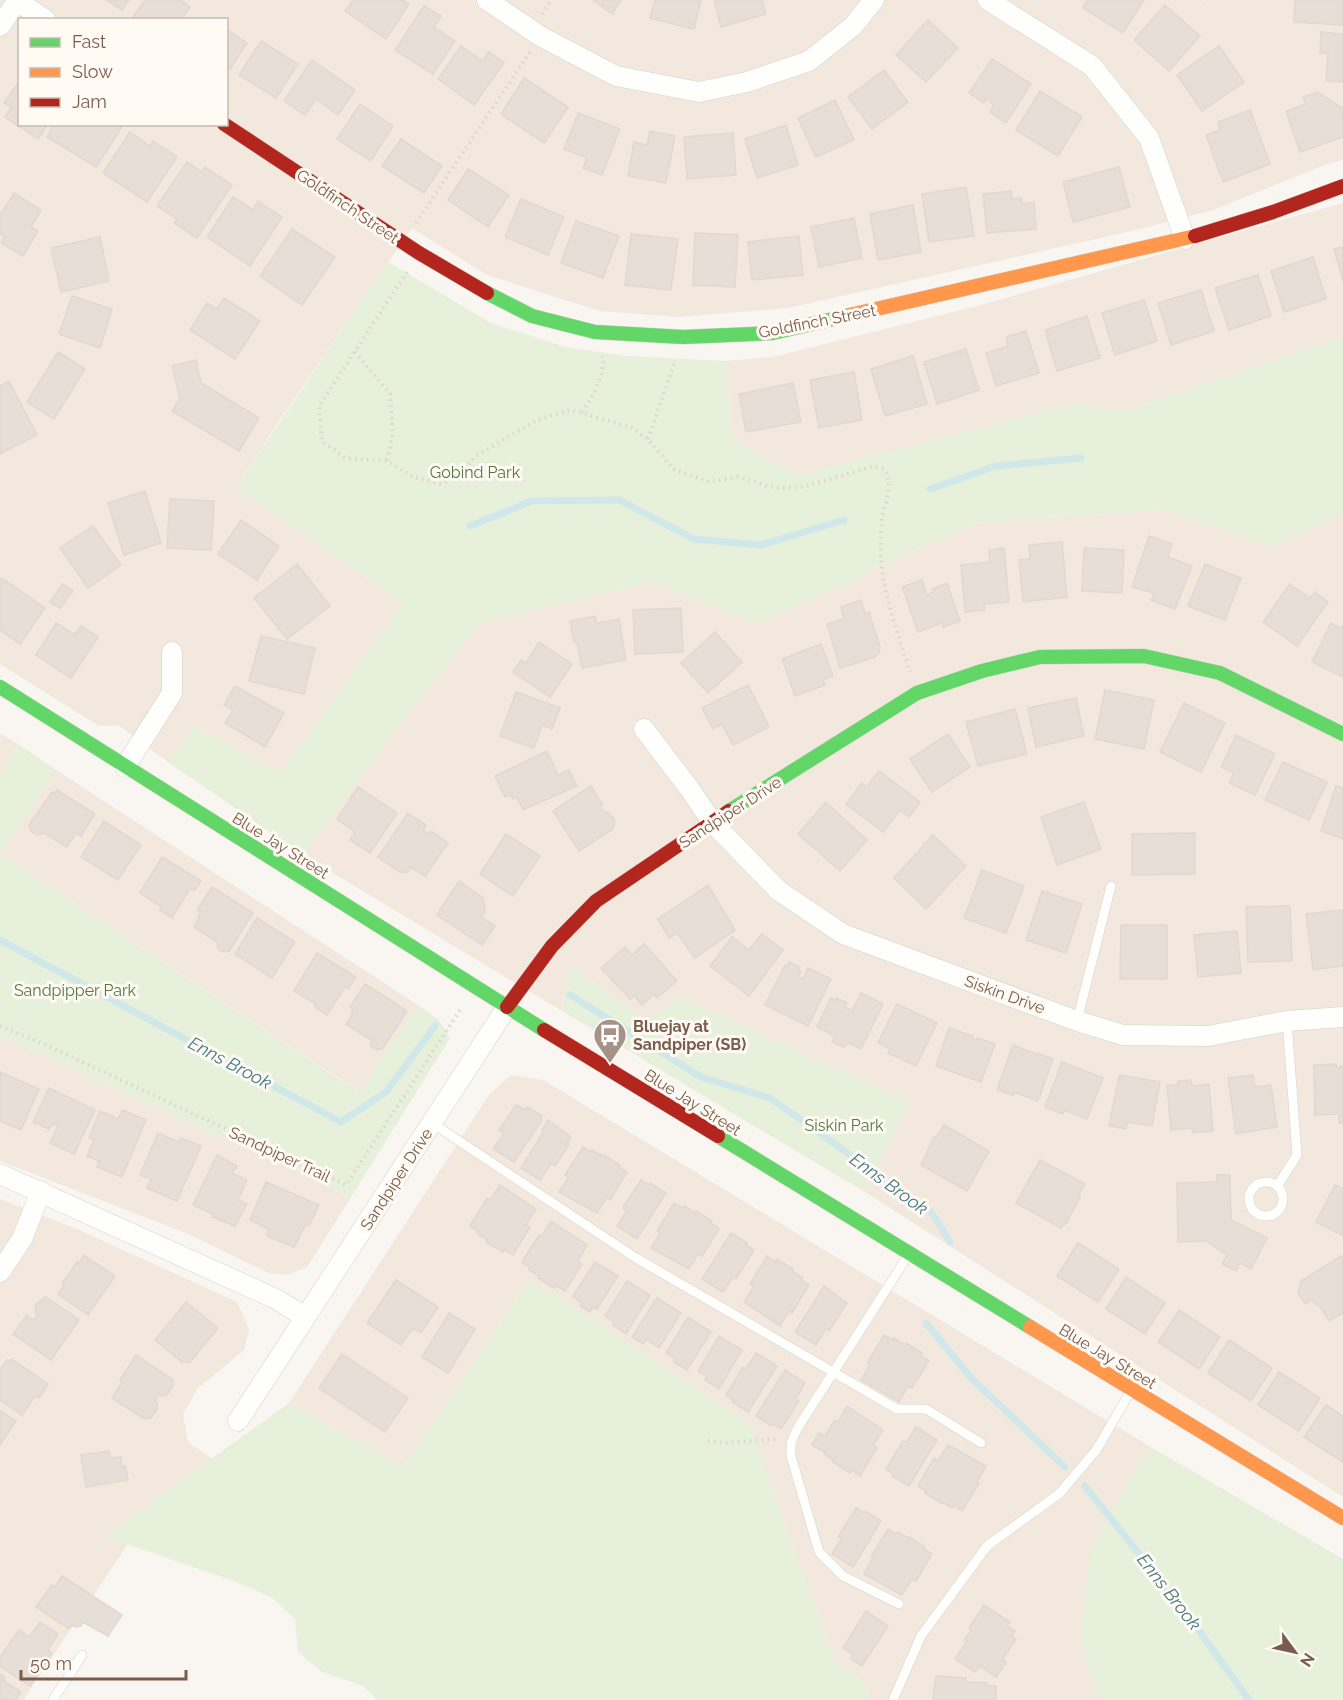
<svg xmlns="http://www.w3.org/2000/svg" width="1343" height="1700" font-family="Raleway,sans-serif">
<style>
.residential{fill:#f2e8de;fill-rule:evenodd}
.green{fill:#e7f0db}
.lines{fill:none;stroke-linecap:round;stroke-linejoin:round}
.stream{stroke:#d0e8ea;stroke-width:7}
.building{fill:#e6ded7;stroke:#e2d8d2;stroke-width:1.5}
.lane-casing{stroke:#d7d1cb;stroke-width:10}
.street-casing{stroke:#d7d1cb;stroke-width:21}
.fast-casing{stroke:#d9d2cb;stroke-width:15}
.slow-casing{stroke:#d9d2cb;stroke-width:15}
.jam-casing{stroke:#d9d2cb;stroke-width:15}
.path{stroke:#dcd5d0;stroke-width:4;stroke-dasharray:1.5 4.5;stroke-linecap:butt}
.lane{stroke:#fefefd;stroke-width:9}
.street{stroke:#fefefd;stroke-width:20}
.fast{stroke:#63d668;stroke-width:14}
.slow{stroke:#ff974d;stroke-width:14}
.jam{stroke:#b3261e;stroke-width:14}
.labels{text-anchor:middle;stroke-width:6;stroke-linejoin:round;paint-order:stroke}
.street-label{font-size:16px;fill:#7a5c4d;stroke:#fffaf3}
.park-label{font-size:16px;fill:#537a41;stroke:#fffaf3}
.poi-label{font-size:16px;font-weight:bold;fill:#7a5c4d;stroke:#fffaf3;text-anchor:start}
.water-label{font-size:18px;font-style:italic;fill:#437c86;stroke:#fffaf3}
</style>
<rect width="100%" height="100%" fill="#f9f5f0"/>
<path class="residential" d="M0,0h1203l1,2 2,-2h137v160l-16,4 -114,46 -77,20 -348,78 -110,9 -78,-6 -113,-36 -75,-47 -129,187 -47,72 167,116 -123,170 -86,-47 -26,36 -50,-37 -19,1 -99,-62zM20,20h206v104h-206z
M1343,203v134l-220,74 -47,-8 -277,72 -68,-36 -5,-78 47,-4 204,-51z
M1163,510l110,37 70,-34v984l-478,-305 43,-90 -261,-81 -74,-54 -9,20 -2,24 -259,-156 171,-231 178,-42 104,41 220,-100z
M0,733l18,11 -18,30z
M56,770l362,235 -58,87 -360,-238z
M0,1035l351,162 -44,70 -20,8 -18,-2 -83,-40 -186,-72z
M511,1075l32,5 606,366 -57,101 -12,87 19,66h-230l-1,-14 -34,-26 -85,-236 -222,-142 -124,185 -114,-64 200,-308z
M0,1199l79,31 158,72 12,27 -5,21 -47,39 -14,26 5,27 24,17 -107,77 23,8 -105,156h-23z"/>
<path class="green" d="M388,262l103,61 74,24 61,9 100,5 5,78 68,36 277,-72 47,8 220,-74v176l-70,34 -110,-37 -187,13 -115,52v3l-105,45 -104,-41 -172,41 -79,100 -98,132 -135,-93 26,-36 86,47 123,-170 -167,-116z
M18,744l38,26 -56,84 359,238 59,-87 21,15 11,18 -99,159 -351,-162v-261z
M573,967l74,54 31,-25 231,106 -44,90 -303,-181 2,-24z
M528,1281l43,23 178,120 85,236 34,26 1,14h-492l-14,-14 -41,-14 -24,-20 -3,-33 -21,-20 -32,-15 -138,-48 185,-133 114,64z
M1149,1446l194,113v141h-244l-20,-66 13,-88z"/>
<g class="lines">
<path class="stream" d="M930,489l66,-23 85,-8
M470,526l62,-25 87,-1 75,39 67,6 83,-25
M0,940l341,182 45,-30 49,-66
M570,995l131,82 69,21 162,115 18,29
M926,1323l46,56 93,88
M1085,1486l99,124 65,90"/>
</g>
<path class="building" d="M106,0h23l-7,10z
M145,0h36l9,7 -9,13h-45l-3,-3z
M353,0h49l7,4 -23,35 -41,-28z
M593,0h28l-9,14z
M655,0h46l-7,29 -44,-11z
M714,0h48l4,14 -45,13z
M1087,0h57l-21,33 -40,-25z
M1295,0h48v25l-49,-3z
M1165,5l35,31 -31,35 -35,-31z
M424,6l17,10 -7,11 21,14 -22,33 -38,-24z
M928,20l30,28 -32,34 -30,-27z
M226,29l21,14 -17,26 -4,-2z
M1321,32l22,2v48l-17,-1 2,-28h-8z
M261,41l37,23 -22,34 -37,-23z
M461,46l21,15 7,-9 15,11 -30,42 -36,-26z
M1219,46l25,36 -42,29 -25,-36z
M992,59l39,25 -25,39 -16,-11 4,-7 -8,-6 -2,4 -15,-10z
M312,60l43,30 -17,25 -22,-16 -11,16 -21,-14z
M884,70l24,32 -36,27 -24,-32z
M524,78l44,29 -24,36 -43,-29z
M20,80v44h28l-10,15 -33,-22 6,-9 -7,-5z
M1040,91l42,26 -24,39 -42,-26z
M1318,92l24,16 1,29 -43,15 -14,-41 20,-7 -3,-7z
M835,100l19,40 -38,17 -18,-39z
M360,104l33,22 -22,35 -34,-22z
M1250,110l20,54 -47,18 -17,-47 14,-5 -2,-8z
M578,113l42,16 -18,46 -19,-7 4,-10 -23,-9z
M54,124h68l1,1 -27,42 -49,-30z
M786,125l12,40 -41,13 -12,-39z
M650,131l25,5 -9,47 -38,-7 6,-34 13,3z
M130,132l20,14 3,-5 24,16 -30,45 -44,-29z
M733,133l3,42 -49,4 -3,-42z
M401,139l41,27 -18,27 -42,-27z
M187,162l15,10 3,-5 27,18 -35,53 -23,-15 3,-4 -20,-13z
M1119,167l11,40 -57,15 -10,-40z
M468,169l41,26 -21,32 -40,-27z
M966,187l8,49 -45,6 -7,-48z
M1011,191l1,8 9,-1 1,6 12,-2 2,27 -49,4 -4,-39z
M14,193l27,17 -10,17 7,4 -15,25 -22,-13 4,-6 -5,-3v-19z
M233,197l20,13 5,-9 24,16 -32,49 -43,-29z
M521,199l43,18 -16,38 -43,-18z
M913,205l8,47 -43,8 -8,-46z
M854,218l8,40 -43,9 -8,-40z
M576,221l43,15 -16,42 -42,-15z
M292,229l43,28 -33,48 -42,-29z
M695,233l43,2 -3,52 -42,-2z
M631,234l47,5 -7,51 -46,-5z
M799,236l4,39 -51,5 -4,-38z
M100,237l9,44 -48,11 -10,-44z
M1343,247v34l-9,-32z
M1313,257l13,42 -42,13 -13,-41z
M1258,275l13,41 -42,14 -14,-42z
M1201,290l13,41 -43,14 -13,-42z
M72,296l40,13 -12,39 -41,-14z
M224,298l36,23 -25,38 -45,-29 17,-27 10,6z
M1144,300l13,41 -42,14 -13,-42z
M1087,316l13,42 -43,13 -12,-41z
M1026,331l13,42 -43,13 -10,-33 22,-7 -2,-9z
M966,349l13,41 -42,14 -13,-42z
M58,352l27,17 -31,50 -27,-17z
M913,356l14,48 -42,12 -14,-47z
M196,360l5,23 58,35 -20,33 -67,-40 8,-12 -8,-33z
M854,372l8,48 -43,8 -9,-48z
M9,381l28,54 -37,19v-68z
M793,383l8,39 -55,10 -7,-38z
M145,491l16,52 -37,12 -16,-52z
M170,499l44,2 -3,49 -44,-2z
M241,520l38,26 -22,34 -39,-26z
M93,526l28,39 -33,23 -28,-40z
M1149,536l23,8 -4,13 24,9 -17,43 -24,-9 3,-7 -22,-6z
M1062,542l5,55 -44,5 -4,-42 11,-1 -1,-14z
M1004,548l5,54 -25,2 1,6 -20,2 -4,-47 29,-3 -1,-12z
M1084,548l40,2 -2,43 -40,-2z
M297,564l33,42 -43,33 -33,-41z
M1205,564l36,14 -16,42 -37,-14z
M2,578l43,30 -25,36 -20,-14v-49z
M922,580l5,15 7,-3 -2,-3 15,-6 13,38 -17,6 -1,-4 -24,9 -16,-45z
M63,584l10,7 -13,17 -10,-6z
M1290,584l20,14 5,-6 13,10 -31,44 -34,-24z
M861,600l4,14 4,-2 11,35 -1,5 -4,5 -35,11 -13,-44 17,-5 -3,-12z
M681,608l2,44 -48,2 -2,-44z
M595,616l2,7 22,-4 7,41 -44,8 -5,-26h-3l-4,-21z
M56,623l19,12 6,-9 17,11 -27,41 -35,-23z
M1331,623l10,6 2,-4v52l-31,-15z
M715,632l27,30 -34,31 -27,-30z
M261,636l54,12 -11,46 -55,-13z
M539,642l33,22 -22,33 -37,-25 8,-12 5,3z
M821,644l12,32 -10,4 2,5 -30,11 -13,-37z
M748,685l21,42 -36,18 -11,-21 -9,5 -11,-21z
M235,686l49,27 -19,34 -40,-24 8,-13 -9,-5z
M1105,690l49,10 -10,49 -49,-10z
M516,692l44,16 -8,21 -10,-4 -8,23 -34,-12z
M1076,698l8,38 -48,11 -8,-39z
M1184,703l41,20 -24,49 -41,-20z
M1015,709l12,45 -49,12 -12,-44z
M948,734l22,33 -38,25 -22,-33z
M1236,735l39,19 -20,41 -26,-12 5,-10 -13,-6z
M547,751l11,24 11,-5 8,16 -54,24 -6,-13 -4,2 -2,-4 -6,2 -10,-21z
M1283,762l44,20 -18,38 -44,-20z
M879,771l41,31 -11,15 -9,-7 -17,22 -37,-28 16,-21 5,4z
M591,786l11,18 -2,5 9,4 6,7 -2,9 -34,22 -26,-40z
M1336,786l7,2v51l-22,-8z
M358,787l39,26 -27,40 -20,-13 5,-8 -18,-13z
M57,790l38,24 -14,22 -5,-3 -9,14 -23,-14 -7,2 -6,-4 -2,-6 23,-33 2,2z
M826,802l41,38 -27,31 -42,-37z
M1084,802l17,47 -44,16 -16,-48z
M408,813l18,12 -3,5 6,4 2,-3 17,12 -23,33 -14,-9 -3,5h-8l-22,-15z
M104,821l37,24 -23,35 -37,-23z
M1195,833v41l-63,1v-41z
M506,834l34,22 -27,40 -33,-22z
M933,835l33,31 -40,43 -32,-31z
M162,857l39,24 -7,10 -4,-3 -18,30 -12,-8 2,-3 -22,-14z
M982,870l42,16 -18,47 -42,-15z
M459,881l24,17 2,13 -4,6 14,9 -13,19 -45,-30z
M708,885l27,45 -40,28 -18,-25 -8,5 -11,-19z
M212,887l41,26 -24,38 -5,1 -6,-3 -1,-7 -23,-15 6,-10 -2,-1 3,-4 -4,-2z
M1042,891l40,13 -16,49 -40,-13z
M1290,906l2,55 -44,1 -2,-55z
M1343,910v56l-30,4 -7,-56z
M257,918l38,24 -23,36 -37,-24z
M1121,925h46v54h-47z
M1237,931l4,42 -43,4 -4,-42z
M762,934l21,16 -34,46 -39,-30 22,-29 17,13z
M644,944l33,37 -20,17 -3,-4 -12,11 -8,-9 -4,3 -29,-31 24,-21 7,8z
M317,953l39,24 -8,12 -3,-2 -18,28 -12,-8 1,-3 -22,-13z
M789,962l11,5 -2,3 3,2 -3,5 5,2 5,-11 23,11 -23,47 -43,-21 20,-40 2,1z
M365,984l42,27 -24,37 -6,2 -6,-4v-6l-25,-16 6,-9 -1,-1 2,-5 -3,-2z
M861,993l22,11 -22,45 -12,-6 -6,4 -11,-5 3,-6 -18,-9 14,-29 4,2 1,-2 11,5 -2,4 7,4z
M897,1004l40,19 -21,43 -28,-13 2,-4 -12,-6z
M949,1028l24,8v3l3,1 1,-2 18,6 -14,38 -45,-16z
M1013,1045l21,8 1,2 2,-2 16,6 -15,42 -24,-9 -1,3 -16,-5z
M1062,1062l41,16 -16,41 -23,-9 -1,4 -18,-7z
M1336,1064l2,5h2v-3h3v57h-4v-9l-24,1 -1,-50z
M0,1072l39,17 -18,41 -21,-9z
M1121,1075l39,7 -8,44 -25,-4 -1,7 -17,-3 10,-50 2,2z
M1253,1075l2,12 16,-2 6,42 -41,7 -8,-56z
M1191,1080l1,6 17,-2 4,47 -20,2 -1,-5 -21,2 -4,-45h11v-4z
M49,1088l46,22 -21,44 -24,-11 8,-17 -5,-3 -4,6 -16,-7z
M516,1105l9,5 2,-3 15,9 -2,3 2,1 -28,42 -21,-13 11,-16 -5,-3z
M122,1110l24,10 -24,57 -25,-10 2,-6 -12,-5 7,-16 -5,-2 11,-27 18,8z
M548,1120l23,17 -4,6 2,1 -14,22 -4,-3 -11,17 -19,-12 23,-37 -2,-1z
M944,1125l45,26 -22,40 -46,-26 13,-28 2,1z
M158,1133l21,9 2,-4 20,8 -24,55 -30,-13 4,-9 -11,-4z
M583,1147l8,5 1,-2 11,6 1,-1 16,10 -1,2 8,5 -17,28 -3,-3 -10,16 -38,-21 10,-15 -4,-2z
M217,1155l20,11 -5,7 15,7 -9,20 9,4 -12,22 -23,-9 1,-3 -20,-9z
M1040,1160l45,24 -7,12 2,1 -14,27h-2l-3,4 -45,-25z
M1217,1175h13l1,45 36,18 -16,31 -11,-6 -4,8 -14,-7 5,-9 -21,-14 -28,1 -1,-59 40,-1z
M641,1180l8,5 1,-2 16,10 -29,46 -20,-13 10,-16 -4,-2z
M266,1182l53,23 -10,20 -3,-1 -12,23 -27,-11 2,-7 -19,-9z
M500,1185l36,24 -10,16 4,2 -17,28 -9,-6 -1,3 -17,-10 2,-2 -11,-6 1,-3 -8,-5 17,-28 3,2z
M1335,1185l8,4v47l-27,-14z
M674,1203l9,5 1,-2 11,7 1,-2 16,10 -1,2 8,6 -17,27 -4,-2 -9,15 -38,-21 9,-15 -3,-2z
M551,1221l36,24 -9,16 4,3 -17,27 -9,-5 -2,2 -16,-10 1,-2 -10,-6 1,-3 -8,-5 17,-27 3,1z
M731,1233l16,10 -1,2 8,5 -18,29 -3,-2 -10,15 -21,-13z
M1078,1243l41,26 -21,33 -41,-26z
M84,1255l31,21 -27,39 -30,-21 6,-8 -2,-2 15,-22 2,1z
M767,1256l8,6 2,-3 16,10 -1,2 11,7 -2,2 8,5 -17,28 -3,-2 -9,15 -36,-24 10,-16 -4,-2z
M1341,1256l2,3v54l-14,8 -9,-15 -5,-2 -3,-4 -6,4 -8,-10 3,-13z
M595,1262l23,14 -21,33 -4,-2 -3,5 -10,-6 2,-3 -9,-7z
M1126,1277l39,26 -20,31 -39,-25z
M396,1280l42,27 -17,26 -8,-5 -12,17 -34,-22z
M627,1281l23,14 -24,39 -13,-9 1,-3 -9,-6z
M824,1286l23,17 -18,28 -3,-2 -10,16 -21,-13z
M46,1297l33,23 -28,40 -38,-26 14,-19 6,5 5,-6 -3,-1 1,-9z
M657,1298l24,15 -22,35 -13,-9 -3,5 -11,-7z
M186,1302l32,26 -28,34h-8l-27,-22z
M1179,1310l41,27 -21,32 -41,-27z
M449,1313l26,16 -27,44 -26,-16z
M688,1317l23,15 -24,38 -13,-8 2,-3 -10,-6z
M884,1335l9,5 1,-2 11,7 1,-2 16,10 -2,2 9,6 -17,27 -4,-2 -9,16 -38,-22 9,-15 -3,-2z
M719,1336l23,14 -23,39 -14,-9 2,-3 -9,-6z
M1229,1340l43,28 -21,33 -43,-28z
M756,1353l21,13 -29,46 -16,-10 1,-2 -7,-5 17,-28 3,2z
M342,1354l66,44 -23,34 -66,-44z
M136,1355l37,25v5l-6,10 -6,1 -2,-2 -4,8 2,1v6l-6,9 -7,1 -32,-21 10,-16 -2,-2z
M7,1360h6l35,24 -9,14 -4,-2 -13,19 -22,-15v-30z
M785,1370l20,13 -9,16 3,2 -18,28 -8,-5 -1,2 -16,-10z
M1279,1372l41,26 -21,33 -41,-26z
M1326,1405l17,11v46l-39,-25z
M847,1406l36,24 -10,16 4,2 -17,28 -8,-6 -2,3 -17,-11 1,-1 -10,-7 1,-2 -13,-7 7,-12 6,3 10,-16 3,2z
M0,1411l16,10 -16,24z
M916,1427l21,13 -28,46 -17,-10 1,-2 -7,-5 17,-28 4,1z
M948,1445l38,21 -9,16 2,1 -17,28 -8,-5 -2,2 -10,-6 -1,1 -16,-10 1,-2 -8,-5 16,-28 4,3z
M109,1451l1,7 11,-1 1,10 3,-1 3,14 -42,7 -5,-32z
M856,1508l8,5 1,-2 16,10 -28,46 -21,-13 10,-16 -4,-1z
M888,1529l8,5 2,-2 10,6 1,-1 16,10 -1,2 8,5 -16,27 -4,-2 -10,16 -38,-21 9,-16 -2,-1z
M62,1576l60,39 -14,21 -25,-14 -2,4 -6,1 -3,-2 -3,4 -33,-22 16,-22 3,2z
M984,1605l26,17 -3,4 8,5 -4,5 5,3 -14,21 4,2 -10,15 -16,-11 -5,6 -20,-13 12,-18 -3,-1 7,-10 -2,-2z
M866,1611l22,15 -26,40 -11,-7 2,-5 -10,-6z
M40,1622l18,12 -10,16 4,3 -9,14 -3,-1 -3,3 3,2 -10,15 -30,-20v-9l19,-27 10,7z
M0,1674l5,4 -1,3 17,11 -5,8h-16z
M936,1676l30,2v4l21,1v3h9v14h-63z"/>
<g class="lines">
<defs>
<path id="lane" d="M1077,1021l34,-135
M432,1123l204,135 261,151h29l55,34
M1249 1199a17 17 0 1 1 34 0a17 17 0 1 1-34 0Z
M1278,1185l19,-30 -10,-134
M899,1604l-56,-28 -24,-24 -28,-96v-13l6,-14 112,-175
M53,1700l29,-45
M893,1700l28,-64 66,-90 73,-53 37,-44 33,-57"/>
<path id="street" d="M487,0l53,36 76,40 83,16 48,-10 62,-21 44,-35 21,-26
M988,0l104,66 57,72 36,101
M17,1l29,19
M0,26l18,-26
M644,729l45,59 23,34 67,69 64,43 234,87 46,14 85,1 79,-15 56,-4
M125,767l47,-74v-41
M0,1174l276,125 29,18
M0,1272l22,-33 19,-48
M238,1421l269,-414"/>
<path id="fast" d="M487,293l45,23 63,16 88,5 90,-4 77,-18
M0,687l544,343
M729,811l188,-118 65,-22 58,-14 104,-1 76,17 123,61
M718,1136l312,191"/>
<path id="slow" d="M850,315l345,-79
M1030,1327l313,191"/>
<path id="jam" d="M224,124l195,129 68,40
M1195,236l78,-24 70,-26
M507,1007l45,-61 44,-45 133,-90
M544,1030l174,106"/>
</defs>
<use href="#lane" class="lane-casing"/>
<use href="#street" class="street-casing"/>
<use href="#fast" class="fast-casing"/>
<use href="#slow" class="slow-casing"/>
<use href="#jam" class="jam-casing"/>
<path class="path" d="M542,14l9,-14
M416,223l114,-171
M407,272l-88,134 3,35 23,17 42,3 26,16 28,7 18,-9 17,-19 61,-36 33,-10 61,17 17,12 25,30 36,13 29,-5 37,11 28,-1 71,-21 10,3c10,14 1,34 -2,49 -1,8 -1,16 -1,23 -2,45 16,89 29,131
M355,352l35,42 3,39 -6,28
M582,412c9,-12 25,-41 20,-56
M648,439l27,-78
M0,1026l44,18 302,141 116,-178
M708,1441l15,2 53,-4"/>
<use href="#lane" class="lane"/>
<use href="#street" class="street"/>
<use href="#fast" class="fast"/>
<use href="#slow" class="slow"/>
<use href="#jam" class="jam"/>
</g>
<defs>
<symbol id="bus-pin" viewBox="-11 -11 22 30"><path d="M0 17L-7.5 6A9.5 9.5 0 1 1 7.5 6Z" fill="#a69286" stroke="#fffaf3"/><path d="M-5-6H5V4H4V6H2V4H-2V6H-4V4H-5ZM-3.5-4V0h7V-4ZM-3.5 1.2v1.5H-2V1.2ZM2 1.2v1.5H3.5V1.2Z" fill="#fff"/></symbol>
</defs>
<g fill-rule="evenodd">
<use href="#bus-pin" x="591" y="1016" width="38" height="52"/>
</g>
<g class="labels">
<g class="street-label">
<text transform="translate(348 206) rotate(34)" y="6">Goldfinch Street</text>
<text transform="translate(817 321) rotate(-11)" y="6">Goldfinch Street</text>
<text transform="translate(730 812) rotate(-33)" y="6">Sandpiper Drive</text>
<text transform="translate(281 845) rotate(32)" y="6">Blue Jay Street</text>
<text transform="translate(1005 994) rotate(20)" y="6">Siskin Drive</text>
<text transform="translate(693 1102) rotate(32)" y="6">Blue Jay Street</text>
<text transform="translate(280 1154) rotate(25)" y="6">Sandpiper Trail</text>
<text transform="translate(396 1179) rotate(-57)" y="6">Sandpiper Drive</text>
<text transform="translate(1108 1356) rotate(31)" y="6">Blue Jay Street</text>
</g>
<g class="park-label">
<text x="475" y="478">Gobind Park</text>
<text x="75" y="996">Sandpipper Park</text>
<text x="844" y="1131">Siskin Park</text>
</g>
<g class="poi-label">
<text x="633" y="1032">Bluejay at<tspan x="633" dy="18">Sandpiper (SB)</tspan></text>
</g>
<g class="water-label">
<text transform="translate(230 1063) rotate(28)" y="6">Enns Brook</text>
<text transform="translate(889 1184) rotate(36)" y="6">Enns Brook</text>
<text transform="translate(1169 1592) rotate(52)" y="6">Enns Brook</text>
</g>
</g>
<rect x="18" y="18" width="210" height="108" fill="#fffaf3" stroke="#cabbb1" stroke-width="1.5"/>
<rect x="30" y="38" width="30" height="9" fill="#63d668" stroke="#cabbb1" stroke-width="1.5"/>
<text x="72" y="48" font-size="18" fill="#7a5c4d">Fast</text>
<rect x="30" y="68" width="30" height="9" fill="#ff974d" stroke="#cabbb1" stroke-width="1.5"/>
<text x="72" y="78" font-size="18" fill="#7a5c4d">Slow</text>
<rect x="30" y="98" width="30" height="9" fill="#b3261e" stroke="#cabbb1" stroke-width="1.5"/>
<text x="72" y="108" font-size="18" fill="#7a5c4d">Jam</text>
<g transform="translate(1295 1652) rotate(123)" stroke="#fffaf3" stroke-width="4.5" paint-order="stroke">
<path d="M0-4.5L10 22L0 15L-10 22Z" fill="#7a5c4d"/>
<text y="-9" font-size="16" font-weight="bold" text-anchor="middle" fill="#7a5c4d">N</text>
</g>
<path d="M21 1670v9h165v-9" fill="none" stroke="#7a5c4d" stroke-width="3"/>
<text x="30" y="1670" font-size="18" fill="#7a5c4d" stroke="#fffaf3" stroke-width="4.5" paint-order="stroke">50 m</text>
</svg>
